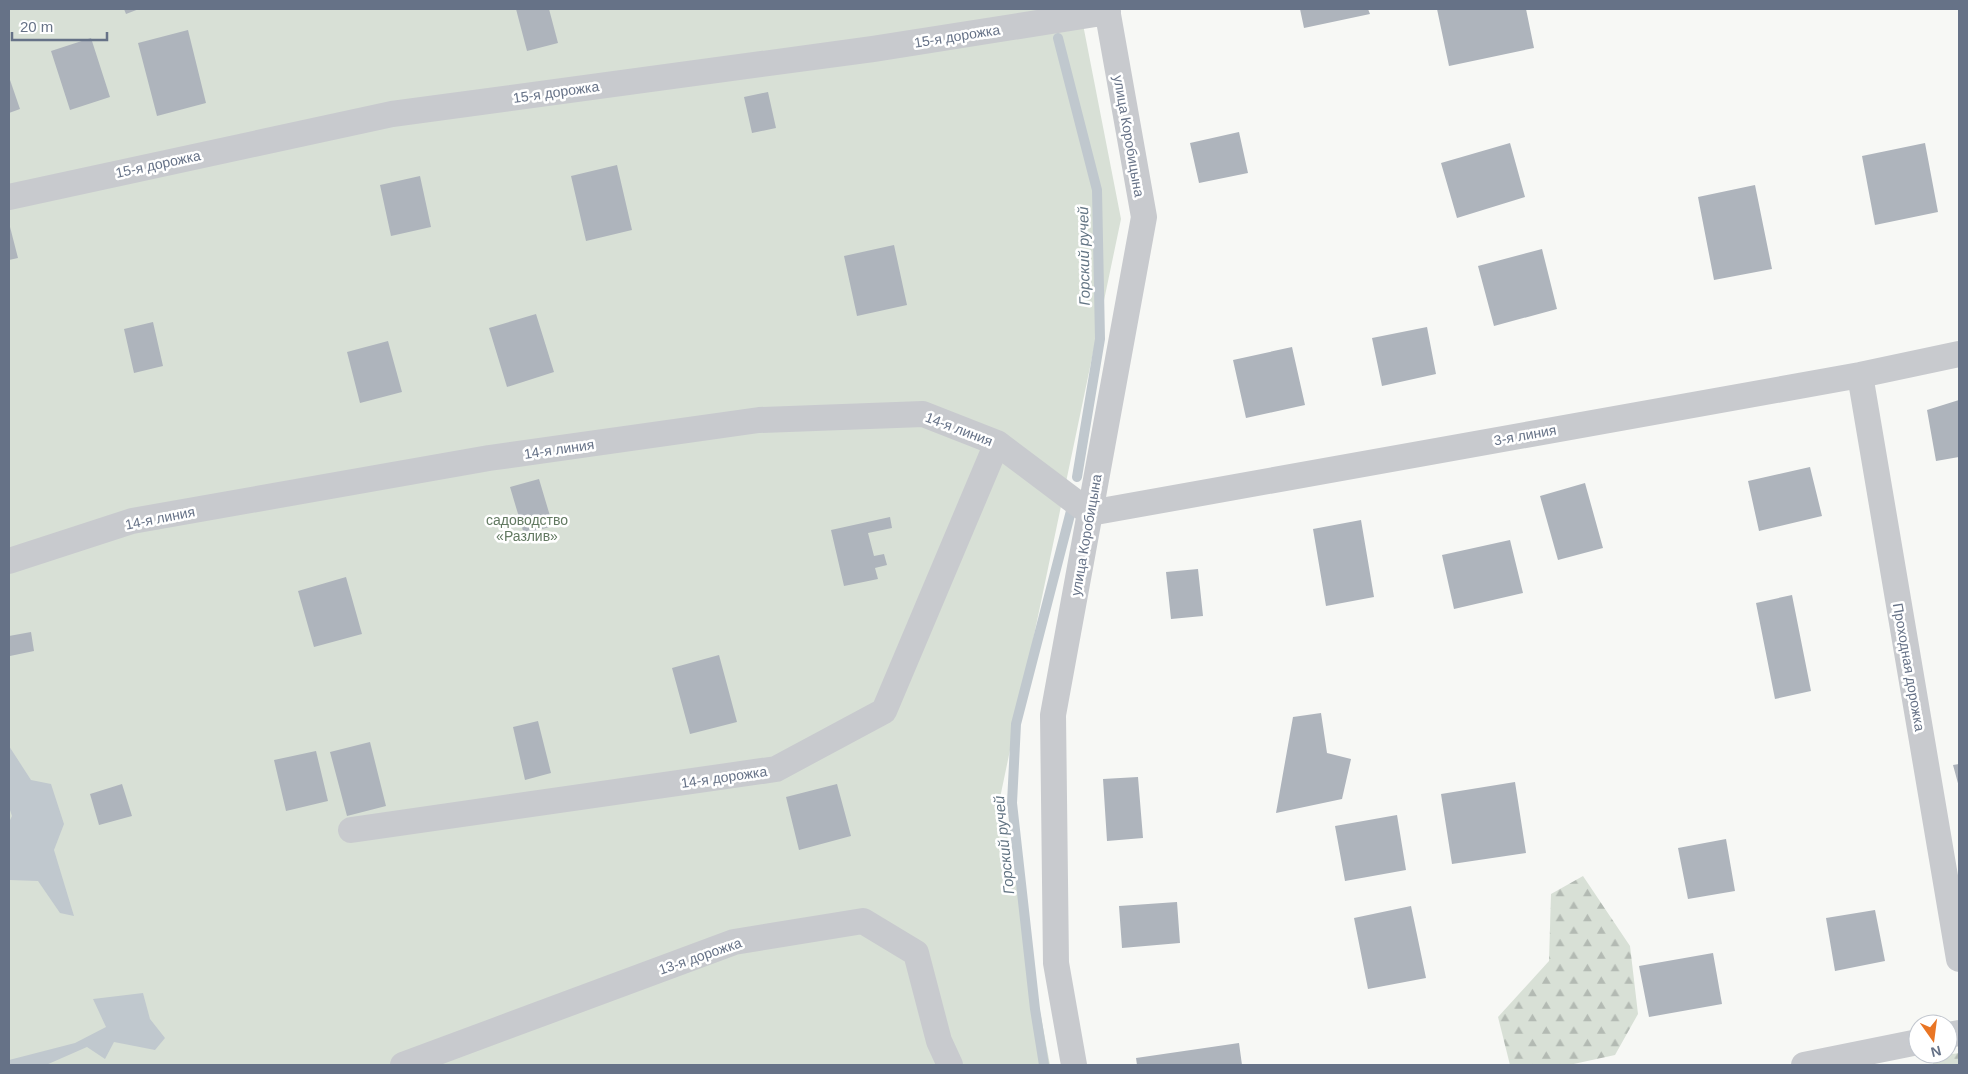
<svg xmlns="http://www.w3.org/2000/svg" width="1968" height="1074" font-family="Arial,sans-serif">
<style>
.forest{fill:url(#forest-firs)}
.garden{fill:#d8e0d6}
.water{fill:#c0c8ce}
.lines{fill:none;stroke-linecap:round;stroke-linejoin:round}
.stream{stroke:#c0c8ce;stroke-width:10}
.building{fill:#aeb4bc}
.street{stroke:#c8cace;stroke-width:26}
.labels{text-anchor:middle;stroke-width:5;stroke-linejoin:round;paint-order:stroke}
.street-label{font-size:14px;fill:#667287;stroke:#fff}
.park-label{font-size:14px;fill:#627961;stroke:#fff}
.water-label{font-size:15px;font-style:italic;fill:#627483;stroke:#fff}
</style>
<defs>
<pattern id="forest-firs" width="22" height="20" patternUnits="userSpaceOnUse" patternTransform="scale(1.25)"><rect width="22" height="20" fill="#d8e0d6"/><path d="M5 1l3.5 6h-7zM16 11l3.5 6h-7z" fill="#b3bab3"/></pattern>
</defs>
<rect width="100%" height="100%" fill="#f7f8f5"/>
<path class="forest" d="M1583,876l47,70 8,68 -23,41 -46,10h-59l-12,-48 51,-56 2,-67z
M1959,1053v12h-26v-8z"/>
<path class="garden" d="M9,9h1071l41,210 -121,579 50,267h-1041z"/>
<path class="water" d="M9,746l22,34 20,4 13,40 -10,26 20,66 -14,-3 -22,-32 -28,-1 -1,-3v-55l3,-6 -3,-9z
M143,993l7,26 15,19 -10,12 -41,-8 -9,17 -18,-12 -41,18h-37v-5l66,-17 31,-16 -13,-28z"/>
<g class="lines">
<path class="stream" d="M1058,38l39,152 3,149 -23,138
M1044,1065l-9,-56 -23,-206 4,-79 56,-217"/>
</g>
<path class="building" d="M124,9h15l-13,5z
M516,9h33l9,34 -31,8z
M1300,9h68l2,5 -66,14z
M1437,9h89l8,39 -85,18z
M188,30l18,73 -49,13 -19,-73z
M91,38l19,59 -40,13 -19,-59z
M9,77l11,32 -11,4z
M768,92l8,36 -24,5 -8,-36z
M1239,132l9,41 -49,10 -9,-40z
M1510,143l15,54 -68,21 -16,-55z
M1925,143l13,69 -63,13 -13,-69z
M617,165l15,65 -46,11 -15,-65z
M420,176l11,51 -40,9 -11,-51z
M1755,185l17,84 -58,11 -16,-83z
M9,223l9,35 -9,2z
M894,245l13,60 -50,11 -13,-60z
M1542,249l15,60 -63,17 -16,-60z
M536,314l18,58 -47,15 -18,-59z
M153,322l10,44 -29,7 -10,-44z
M1427,327l9,47 -54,12 -10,-48z
M388,341l14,51 -42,11 -13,-51z
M1292,347l13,58 -59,13 -13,-58z
M1959,400v57l-23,4 -9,-51z
M1810,467l12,49 -63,15 -11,-50z
M539,479l14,47 -29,8 -14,-47z
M1585,483l18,65 -45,12 -18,-64z
M890,517l2,11 -24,5 6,23 10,-2 3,11 -12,3 3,11 -34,7 -13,-56z
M1361,520l13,77 -48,9 -13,-77z
M1510,540l13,53 -69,16 -12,-54z
M1198,569l5,47 -32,3 -5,-47z
M346,577l16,57 -48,13 -16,-56z
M1792,595l19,96 -36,8 -19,-96z
M31,632l3,19 -24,5 -1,-20z
M719,655l18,67 -47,12 -18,-66z
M1321,713l6,40 24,6 -9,40 -66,14 17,-96z
M538,721l13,52 -26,7 -12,-53z
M370,742l16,64 -39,10 -17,-64z
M316,751l12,50 -42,10 -12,-51z
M1959,764v23l-6,-22z
M1138,777l5,61 -36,3 -4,-62z
M1515,782l11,71 -74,11 -11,-70z
M122,784l10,32 -33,9 -9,-31z
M837,784l14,52 -52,14 -13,-53z
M1397,815l9,55 -61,11 -10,-55z
M1726,839l9,52 -47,8 -10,-51z
M1177,902l3,41 -58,5 -3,-42z
M1411,906l15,72 -58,11 -14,-71z
M1875,910l10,51 -50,10 -9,-53z
M1713,953l9,51 -73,13 -10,-51z
M1239,1043l3,22h-105l-1,-7z"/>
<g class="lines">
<path class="street" d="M9,197l383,-83 481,-65 235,-37
M1860,375l99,584
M9,561l123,-40 357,-63 270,-38 164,-6 74,29 93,70 770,-138 99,-21
M351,830l425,-61 108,-58 113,-268
M1948,1035l11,-2
M403,1065l331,-123 129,-21 53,32 23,88 11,24
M1074,1065l-18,-102 -3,-248 91,-498 -37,-208
M1804,1065l114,-23"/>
</g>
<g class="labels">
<g class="street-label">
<text transform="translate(957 36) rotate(-9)" y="5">15-я дорожка</text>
<text transform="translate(556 92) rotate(-8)" y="5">15-я дорожка</text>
<text transform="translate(1129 136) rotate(80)" y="5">улица Коробицына</text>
<text transform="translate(158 164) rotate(-12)" y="5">15-я дорожка</text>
<text transform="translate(959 429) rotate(21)" y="5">14-я линия</text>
<text transform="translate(1525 435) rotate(-10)" y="5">3-я линия</text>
<text transform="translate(559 449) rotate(-8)" y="5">14-я линия</text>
<text transform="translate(160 518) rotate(-11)" y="5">14-я линия</text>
<text transform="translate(1086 535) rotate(-80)" y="5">улица Коробицына</text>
<text transform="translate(1909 667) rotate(80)" y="5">Проходная дорожка</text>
<text transform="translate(724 777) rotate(-8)" y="5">14-я дорожка</text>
<text transform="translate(700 956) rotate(-19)" y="5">13-я дорожка</text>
</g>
<g class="park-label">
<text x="527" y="525">садоводство<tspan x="527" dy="16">«Разлив»</tspan></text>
</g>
<g class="water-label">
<text transform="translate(1084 256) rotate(-91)" y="5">Горский ручей</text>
<text transform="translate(1004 845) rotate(-96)" y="5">Горский ручей</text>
</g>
</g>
<rect width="1968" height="1074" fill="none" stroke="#667287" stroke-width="20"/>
<g transform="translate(1933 1039) rotate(166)"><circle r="24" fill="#ffffff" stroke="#c2c7cf"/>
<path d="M0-4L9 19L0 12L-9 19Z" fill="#e97524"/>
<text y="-8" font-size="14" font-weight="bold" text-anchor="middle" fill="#667287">N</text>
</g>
<path d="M12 32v8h95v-8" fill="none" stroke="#667287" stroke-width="2.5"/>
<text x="20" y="32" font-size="15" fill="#667287" stroke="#ffffff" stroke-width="4" paint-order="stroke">20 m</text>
</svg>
